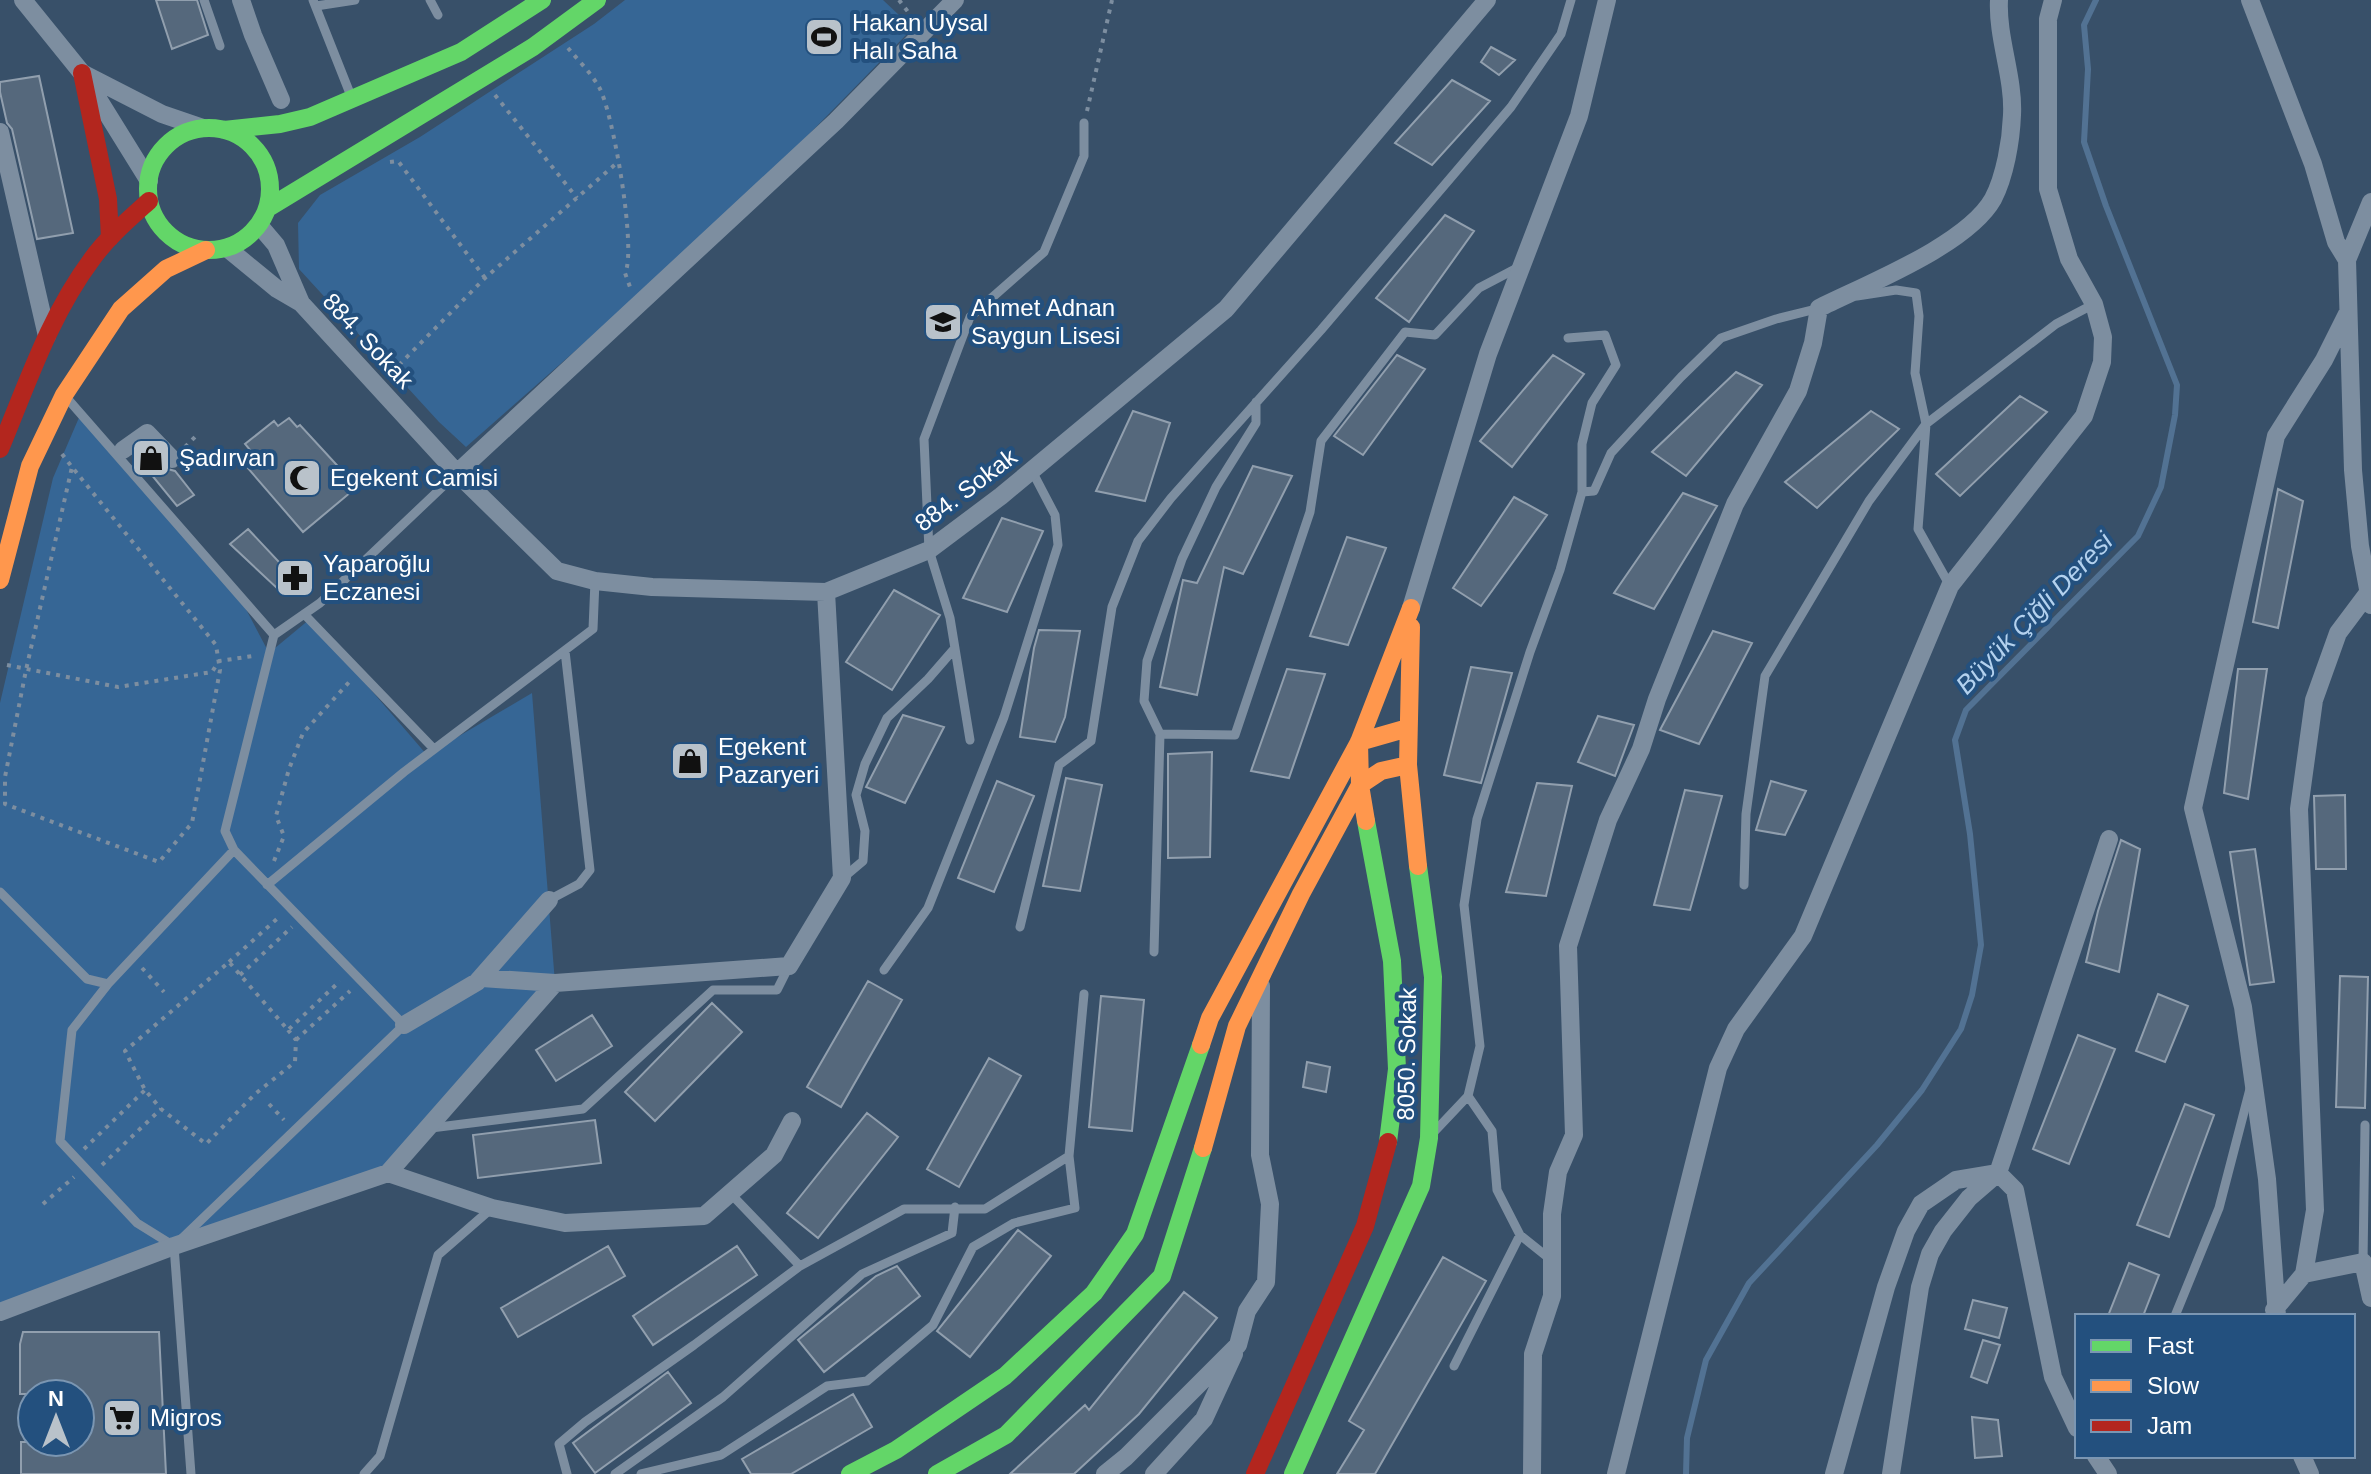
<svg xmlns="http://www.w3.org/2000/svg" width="2371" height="1474" font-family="Helvetica,sans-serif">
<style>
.green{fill:#366695}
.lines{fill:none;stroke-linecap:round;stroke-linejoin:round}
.stream{stroke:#527293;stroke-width:6}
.building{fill:#55687c;stroke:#919fae;stroke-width:2}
.path{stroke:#7d8ea0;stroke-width:4;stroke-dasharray:4 6;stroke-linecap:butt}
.lane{stroke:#7d8ea0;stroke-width:9}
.street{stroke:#7d8ea0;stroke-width:18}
.fast{stroke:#63d668;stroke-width:18}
.slow{stroke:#ff974d;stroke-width:18}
.jam{stroke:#b3261e;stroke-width:18}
.labels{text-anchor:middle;stroke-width:8;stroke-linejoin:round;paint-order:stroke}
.poi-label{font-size:24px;fill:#fff;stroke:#23507e;text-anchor:start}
.street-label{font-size:24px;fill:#fff;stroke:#23507e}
.water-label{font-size:26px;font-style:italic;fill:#b3d1ee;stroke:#23507e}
</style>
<rect width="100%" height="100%" fill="#385069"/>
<path class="green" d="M625,0h258l17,16 9,16 -135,138 -92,87 -216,190 -27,-25 -140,-153 -1,-46 22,-28 100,-58 174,-113z
M81,413l157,181 31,59 41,-34 117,136 105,-62 23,290 -178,193 -377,139v-612l53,-225z"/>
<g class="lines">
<path class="stream" d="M1686,1474l1,-36 19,-78 43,-77 128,-138 45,-55 39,-61 11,-34 9,-50 -11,-111 -15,-94 11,-30 172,-174 23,-49 14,-72 2,-30 -71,-179 -22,-64 4,-73 -4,-44 12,-25"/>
</g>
<path class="building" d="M156,0h41l11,35 -36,14z
M1491,47l24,13 -16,15 -18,-13z
M39,76l34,157 -36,6 -25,-110 -5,-6 -7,-31v-10z
M1452,80l38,21 -58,64 -37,-22z
M1445,215l29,16 -65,91 -33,-24z
M1397,355l28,14 -62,86 -29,-19z
M1553,355l31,19 -72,93 -32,-26z
M1736,372l26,13 -76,91 -34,-24z
M2020,396l27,16 -87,84 -24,-22z
M1133,411l37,12 -25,78 -49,-10z
M1871,411l28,18 -82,79 -32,-26z
M289,418l8,9 3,-2 57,62 -54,45 -63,-73 11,-8 -6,-7 29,-23 4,5z
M147,450l17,18 11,3 19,24 -17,11 -40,-49z
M1253,466l39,10 -49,98 -19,-7 -27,128 -37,-8 23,-107 14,3z
M2278,489l25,12 -25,127 -25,-6z
M1683,493l34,13 -63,103 -40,-16z
M1514,497l33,18 -66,91 -28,-18z
M1002,518l41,13 -36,81 -44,-14z
M248,529l45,48 -14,13 -49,-46z
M1347,537l39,11 -38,97 -38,-9z
M894,590l46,25 -48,75 -46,-28z
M1039,630l41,1 -15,86 -10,25 -35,-5 14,-89z
M1713,631l39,12 -53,101 -39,-14z
M1471,667l41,6 -31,110 -37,-8z
M1287,669l38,5 -36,104 -38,-7z
M2238,669h29l-19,130 -24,-6z
M903,715l41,12 -39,76 -39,-16z
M1598,716l36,9 -19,51 -37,-14z
M1212,752l-2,105 -42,1v-104z
M1066,778l36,7 -22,106 -37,-5z
M997,781l37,15 -40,96 -36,-14z
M1771,781l35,10 -21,44 -29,-5z
M1537,783l35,3 -26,110 -40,-4z
M1685,790l37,6 -32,114 -36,-5z
M2345,795l1,74h-30l-2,-73z
M2121,840l19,9 -21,123 -33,-10 12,-51z
M2255,849l19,133 -24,3 -20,-133z
M2340,976l28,1 -3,131 -29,-1z
M868,981l34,19 -61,107 -34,-20z
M2158,994l30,12 -23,56 -29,-11z
M1101,996l43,4 -12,131 -43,-4z
M712,1003l30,29 -87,89 -30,-29z
M592,1015l20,31 -56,35 -20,-31z
M2078,1035l37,14 -46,115 -36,-15z
M989,1058l32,18 -62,111 -32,-18z
M1307,1062l23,5 -4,25 -23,-5z
M2185,1104l29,11 -45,122 -32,-12z
M867,1113l31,24 -80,101 -31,-25z
M595,1120l6,43 -123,15 -5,-43z
M1018,1230l33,26 -81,101 -33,-26z
M608,1246l17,30 -107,61 -17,-29z
M737,1246l20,29 -104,70 -20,-29z
M1443,1257l43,24 -111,193h-38l27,-44 -15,-9z
M2129,1263l30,12 -16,41h-35z
M897,1266l23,30 -96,76 -26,-32 78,-64z
M1184,1292l33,26 -78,96 -65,60h-64l75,-69 4,5z
M1973,1300l34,8 -8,30 -34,-9z
M23,1332h136l7,142h-145v-32h59v-48h-60v-50z
M1983,1340l17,5 -13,38 -16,-6z
M668,1372l23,31 -96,70 -22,-30z
M853,1394l19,33 -81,47h-40l-9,-15z
M1972,1417l26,3 4,36 -27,2z"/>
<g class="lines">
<path class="path" d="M899,0l13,17
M938,44l11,9
M568,48c10,12 23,25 31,39 14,24 38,164 26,186l5,14
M495,95l82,103
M1087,111l25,-111
M390,162l8,-1 87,117
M392,372l93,-94 133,-116
M185,447l10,-10
M62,454l10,13 144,178 4,25 -28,153 -33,39 -154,-58v-27l21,-107 46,-203
M7,665l111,22 94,-15 7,-11 34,-5
M274,861l10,-25 -8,-20 13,-47 14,-36 48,-53
M229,962l50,-45
M142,968l22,24
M240,975l52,-48
M288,1030l8,10 -1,22 -40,32 -49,50 -45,-35 -16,-19 -20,-39 104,-89 59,68 52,-49
M296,1040l54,-49
M269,1104l15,16
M84,1149l61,-59
M102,1165l59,-56
M43,1204l31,-27"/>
<path class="lane" d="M204,0l16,46
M313,0l38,96
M430,0l8,15
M316,6l39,-6
M1857,296l39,-6 20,3 3,23 -4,57 11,51 -8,105 32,57
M66,397l208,238 -49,196 9,19 -126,134 -36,46 -12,111 77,82 37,23 230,-221 -170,-175
M1582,492l12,-1 17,-38 70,-76 40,-39 55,-19 44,-11
M304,614l130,135
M274,635l46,-32 137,-130
M1160,734l-16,-33 3,-40 35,-102 34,-72 40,-64v-21
M970,740l-20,-122 -21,-68 -5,-111 46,-122 74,-65 40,-96v-33
M844,877l19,-16 2,-30 -9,-36 9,-31 22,-46 41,-39 27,-31
M267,885l137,-113 189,-143 2,-48
M1744,885l2,-71 19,-138 104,-175 57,-77 130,-100 38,-20
M0,892l87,87 21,5
M549,900l30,-16 11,-14 -25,-219
M1020,927l39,-162 32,-24 21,-134 26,-66 33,-43 150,-168 190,-223 50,-73 10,-34
M1154,952l6,-218 75,1 75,-223 11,-71 84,-109 30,3 44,-47 40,-21
M884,970l44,-62 76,-191 54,-172 -3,-30 -23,-44
M1468,1096l24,35 5,59 23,45 30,24
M431,1128l152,-19 130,-119h64l12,-24
M1434,1132l34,-36 12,-50 -16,-141 13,-86 53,-167 30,-82 22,-78v-48l10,-41 24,-38 -11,-30 -37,3
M174,1246l17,228
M2363,1262l2,-137
M800,1266l104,-57h81l84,-53 15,-162
M2175,1316l44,-108 31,-119
M1454,1366l66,-131
M364,1474l16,-18 58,-201 54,-47
M567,1474l-8,-30 26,-22 109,-77 106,-79 -70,-73
M615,1474l108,-77 139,-123 90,-41 3,-26
M641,1474l80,-19 106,-69 40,-5 66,-56 40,-78 41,-24 61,-15 -6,-52"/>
<path class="street" d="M23,0l59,73
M241,0l12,35 28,65
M2250,0l63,164 23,78 11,18
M0,132l47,204
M149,181l-67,-108 80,41 41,14
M259,225l17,20 25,58 156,170 100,98 38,10 57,6 174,5 103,-42 72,-54 225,-187 261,-309
M227,248l50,41 24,14
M123,450l24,-17 25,26
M457,473l379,-352 119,-121
M2371,605l-11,-59 -7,-76 -6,-210 24,-58
M1411,608l77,-254 91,-238 28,-116
M482,978l73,5
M404,1025l73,-43 72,-82
M388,1173l167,-190 234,-17 53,-88 -16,-286
M2304,1274l11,-64 -16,-401 15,-109 24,-67 30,-40
M2274,1310l30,-36 59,-12 8,36
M0,1312l174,-66 214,-73 104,35 73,15 139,-7 70,-61 18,-34
M2277,1316l-10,-137 -24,-172 -50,-199 83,-372 48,-76 23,-46
M2096,1456l12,18
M2302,1456l8,18
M1105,1474l21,-17 112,-112 9,-34 19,-29 4,-78 -10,-49 1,-169
M1154,1474l50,-55 30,-65
M1532,1474l1,-120 19,-58v-82l6,-42 16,-37 -6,-189 40,-126 33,-71 16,-50 78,-195 63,-113 15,-48 6,-35c48,-24 148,-63 174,-109 12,-23 18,-58 19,-84 2,-38 -15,-77 -13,-115
M1616,1474l102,-406 18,-39 67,-93 147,-350 134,-170 18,-54 1,-25 -9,-33 -25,-45 -21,-70v-170l5,-19
M1834,1474l52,-187 20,-56 15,-27 35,-24 42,-7 17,17 38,187 24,51
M1891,1474l29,-187 10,-33 13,-23 26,-33 29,-25 111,-334"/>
<path class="fast" d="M148 189a61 61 0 1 1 122 0a61 61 0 1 1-122 0Z
M224,130l56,-6 30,-7 151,-65 81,-52
M268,208l265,-161 64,-47
M1366,821l26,140 5,108 -9,73
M850,1474l46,-24 109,-74 89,-83 41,-59 66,-189
M937,1474l69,-39 156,-159 41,-128
M1293,1474l128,-288 8,-48 4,-161 -15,-111"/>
<path class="slow" d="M0,580l30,-114 34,-71 57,-86 45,-40 40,-19
M1411,627l-3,138 10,101
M1366,821l-6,-36 -1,-43 49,-14
M1201,1045l9,-27 149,-276 52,-134
M1203,1148l34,-122 64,-132 59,-109 21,-14 27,-6"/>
<path class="jam" d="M82,73l26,126 2,39
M0,449c27,-65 50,-134 92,-190 16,-22 37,-40 57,-58
M1255,1474l110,-248 23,-84"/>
</g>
<defs>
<symbol id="stadium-square" viewBox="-11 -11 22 22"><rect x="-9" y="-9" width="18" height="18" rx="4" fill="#b9c2ca" stroke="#23507e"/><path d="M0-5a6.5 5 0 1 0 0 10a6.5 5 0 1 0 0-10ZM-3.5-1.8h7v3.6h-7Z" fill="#111"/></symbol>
<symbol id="school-square" viewBox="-11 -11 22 22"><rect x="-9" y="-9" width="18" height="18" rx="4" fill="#b9c2ca" stroke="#23507e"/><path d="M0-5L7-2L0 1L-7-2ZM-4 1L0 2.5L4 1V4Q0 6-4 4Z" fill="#111"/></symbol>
<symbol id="shop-square" viewBox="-11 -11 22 22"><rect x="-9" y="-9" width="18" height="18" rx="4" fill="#b9c2ca" stroke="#23507e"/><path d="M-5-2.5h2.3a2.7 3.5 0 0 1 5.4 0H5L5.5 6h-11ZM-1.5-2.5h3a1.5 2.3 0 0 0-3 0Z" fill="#111"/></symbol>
<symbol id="mosque-square" viewBox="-11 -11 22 22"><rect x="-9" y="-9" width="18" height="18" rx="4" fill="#b9c2ca" stroke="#23507e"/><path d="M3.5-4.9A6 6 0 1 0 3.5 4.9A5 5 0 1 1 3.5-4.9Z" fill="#111"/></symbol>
<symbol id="pharmacy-square" viewBox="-11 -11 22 22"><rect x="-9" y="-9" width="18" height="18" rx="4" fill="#b9c2ca" stroke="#23507e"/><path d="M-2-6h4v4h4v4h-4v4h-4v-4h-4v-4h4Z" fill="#111"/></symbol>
<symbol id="supermarket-square" viewBox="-11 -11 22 22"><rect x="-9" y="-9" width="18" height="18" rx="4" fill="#b9c2ca" stroke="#23507e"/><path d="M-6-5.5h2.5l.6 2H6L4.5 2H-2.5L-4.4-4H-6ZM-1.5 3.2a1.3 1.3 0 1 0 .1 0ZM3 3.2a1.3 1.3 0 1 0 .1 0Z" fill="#111"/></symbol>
</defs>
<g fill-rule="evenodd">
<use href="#stadium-square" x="802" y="15" width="44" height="44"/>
<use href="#school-square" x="921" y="300" width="44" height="44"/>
<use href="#shop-square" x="129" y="436" width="44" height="44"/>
<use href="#mosque-square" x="280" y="456" width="44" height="44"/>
<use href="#pharmacy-square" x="273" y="556" width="44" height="44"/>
<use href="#shop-square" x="668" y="739" width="44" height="44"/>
<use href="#supermarket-square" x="100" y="1396" width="44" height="44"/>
</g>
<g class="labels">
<g class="poi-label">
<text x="852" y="31">Hakan Uysal<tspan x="852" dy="28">Halı Saha</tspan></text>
<text x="971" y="316">Ahmet Adnan<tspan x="971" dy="28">Saygun Lisesi</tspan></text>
<text x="179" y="466">Şadırvan</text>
<text x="330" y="486">Egekent Camisi</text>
<text x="323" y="572">Yaparoğlu<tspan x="323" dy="28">Eczanesi</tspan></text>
<text x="718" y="755">Egekent<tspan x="718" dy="28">Pazaryeri</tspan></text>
<text x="150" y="1426">Migros</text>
</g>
<g class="street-label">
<text transform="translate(368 341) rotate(47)" y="8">884. Sokak</text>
<text transform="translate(966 490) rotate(-37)" y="8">884. Sokak</text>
<text transform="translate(1407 1054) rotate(-89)" y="8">8050. Sokak</text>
</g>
<g class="water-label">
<text transform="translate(2034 613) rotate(-46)" y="9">Büyük Çiğli Deresi</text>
</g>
</g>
<rect x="2075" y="1314" width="280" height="144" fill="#23507e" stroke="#7b96b2" stroke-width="2"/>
<rect x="2091" y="1340" width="40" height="12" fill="#63d668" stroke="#7b96b2" stroke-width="2"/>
<text x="2147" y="1354" font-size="24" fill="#ffffff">Fast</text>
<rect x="2091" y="1380" width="40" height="12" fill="#ff974d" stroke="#7b96b2" stroke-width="2"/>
<text x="2147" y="1394" font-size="24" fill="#ffffff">Slow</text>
<rect x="2091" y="1420" width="40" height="12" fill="#b3261e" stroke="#7b96b2" stroke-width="2"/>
<text x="2147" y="1434" font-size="24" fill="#ffffff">Jam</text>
<g transform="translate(56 1418)"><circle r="38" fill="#23507e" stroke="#7b96b2" stroke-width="2"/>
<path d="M0-6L14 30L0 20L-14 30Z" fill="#b9c2ca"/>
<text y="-12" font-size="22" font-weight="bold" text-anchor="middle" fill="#ffffff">N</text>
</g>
</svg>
